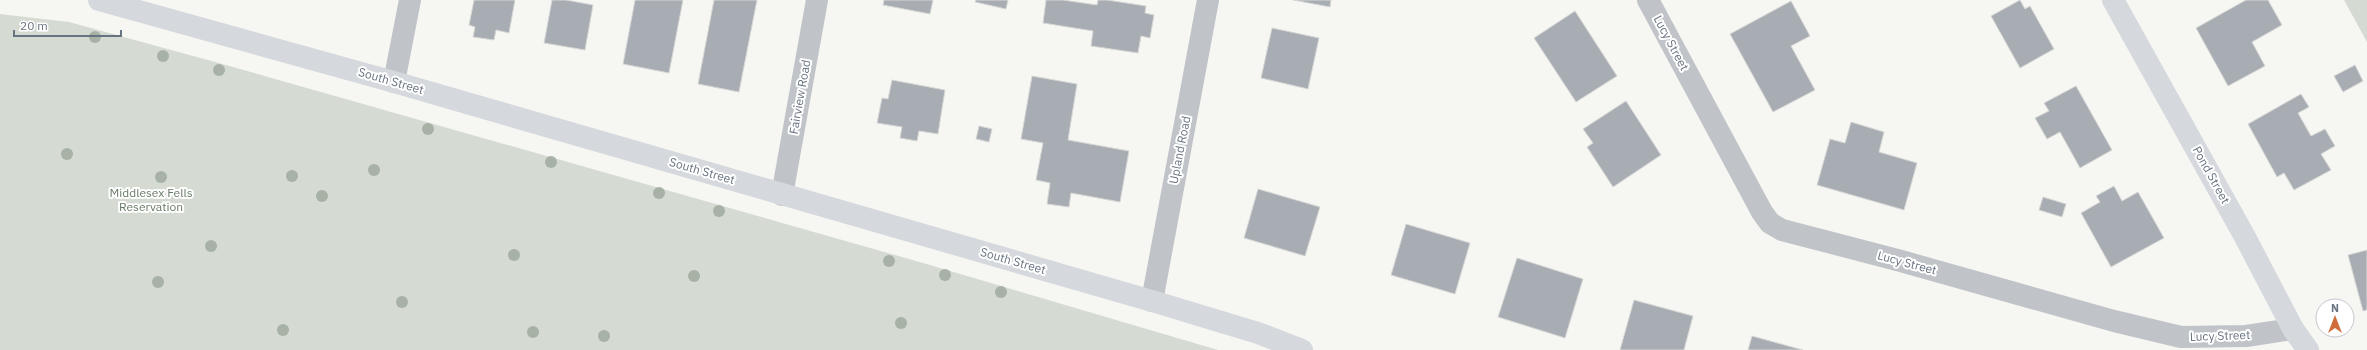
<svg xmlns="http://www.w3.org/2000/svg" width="2367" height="350" font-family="'IBM Plex Sans',sans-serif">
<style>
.green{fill:#d5dbd3}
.building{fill:#a8adb3;stroke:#d7d8d6}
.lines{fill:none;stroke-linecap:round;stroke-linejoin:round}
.street{stroke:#c0c3c7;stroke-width:22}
.secondary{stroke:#d5d8dc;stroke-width:22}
.tree{fill:#a8b1a5}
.labels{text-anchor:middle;stroke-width:4;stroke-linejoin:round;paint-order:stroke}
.street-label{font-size:12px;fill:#687381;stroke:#fff}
.park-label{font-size:12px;fill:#687966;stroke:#fff}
</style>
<rect width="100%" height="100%" fill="#f6f6f3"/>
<path class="green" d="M2344,0h23v42z
M0,14l69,8 157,43 697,198 295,87h-1218z"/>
<path class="building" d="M474,0h41l-6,33 -13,-3 -2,10 -21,-3 2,-10 -6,-2z
M552,0h14l27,5 -8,45 -41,-7z
M635,0h48l-14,73 -46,-9z
M714,0h43l-18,92 -41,-8z
M884,0h49l-3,14 -47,-9z
M976,0h32l-2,9 -31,-7z
M1046,0h17l34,5 1,-5h9l39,6 -1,7 9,2 -4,23 -9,-2 -3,17 -47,-7 2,-15 -50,-8z
M1293,0h38l-1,7z
M2020,0l5,9 5,-3 24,43 -34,19 -29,-52z
M2246,0h22l14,25 -30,17 13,24 -37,20 -32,-58z
M1791,1l19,35 -19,10 24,44 -42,22 -43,-78z
M1575,11l42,65 -41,26 -42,-64z
M1272,28l47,10 -11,51 -47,-11z
M2355,65l8,16 -20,11 -9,-16z
M1032,76l45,8 -9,56 61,11 -9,51 -49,-9 -2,14 -22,-3 3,-21 -14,-3 7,-37 -22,-4z
M892,80l53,10 -7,44 -19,-3 -2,10 -17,-3 2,-11 -25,-4 5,-25 6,1z
M2076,86l36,64 -32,18 -20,-36 -13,7 -12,-21 14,-7 -5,-8z
M2301,94l8,13 -11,6 13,23 14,-7 10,17 -14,8 10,16 -37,20 -10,-17 -7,4 -29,-53z
M1626,101l35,54 -48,32 -26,-40 6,-4 -10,-14z
M1851,122l33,10 -5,20 38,11 -13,47 -87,-25 13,-46 15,4z
M979,126l13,3 -3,13 -13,-3z
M2114,186l8,15 16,-9 26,46 -53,29 -30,-54 19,-11 -4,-6z
M1258,189l62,18 -15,49 -61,-18z
M2043,197l23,7 -4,13 -23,-7z
M1406,224l64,19 -15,51 -64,-19z
M2367,250v60l-4,1 -15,-56z
M1517,258l66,21 -18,59 -67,-21z
M1634,300l59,16 -9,34h-64z
M1752,336l51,14h-55z"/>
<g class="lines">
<path class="street" d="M1648,0l114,212 8,11 12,7 119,31 213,60 67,16 65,-1 47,-7
M394,82l16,-82
M782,195l35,-195
M1152,301l56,-301"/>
<path class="secondary" d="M99,0l295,82 758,219 106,32 44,17
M2113,0l132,237 48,92 15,21"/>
</g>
<g class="tree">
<circle cx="95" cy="37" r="6"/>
<circle cx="163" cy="56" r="6"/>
<circle cx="219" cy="70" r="6"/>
<circle cx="428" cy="129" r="6"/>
<circle cx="67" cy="154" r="6"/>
<circle cx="551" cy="162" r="6"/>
<circle cx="374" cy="170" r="6"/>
<circle cx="292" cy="176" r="6"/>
<circle cx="161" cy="177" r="6"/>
<circle cx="659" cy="193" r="6"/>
<circle cx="322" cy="196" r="6"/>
<circle cx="719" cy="211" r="6"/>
<circle cx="211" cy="246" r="6"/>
<circle cx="514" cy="255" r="6"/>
<circle cx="889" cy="261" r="6"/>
<circle cx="945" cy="275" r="6"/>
<circle cx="694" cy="276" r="6"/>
<circle cx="158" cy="282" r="6"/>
<circle cx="1001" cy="292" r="6"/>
<circle cx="402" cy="302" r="6"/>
<circle cx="901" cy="323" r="6"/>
<circle cx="283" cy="330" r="6"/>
<circle cx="533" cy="332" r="6"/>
<circle cx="604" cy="336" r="6"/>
</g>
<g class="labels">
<g class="street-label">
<text transform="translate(1671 43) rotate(62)" y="4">Lucy Street</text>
<text transform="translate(391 81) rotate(16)" y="4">South Street</text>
<text transform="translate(800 97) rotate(-80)" y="4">Fairview Road</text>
<text transform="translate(1180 150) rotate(-79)" y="4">Upland Road</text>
<text transform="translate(702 171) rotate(16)" y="4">South Street</text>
<text transform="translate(2211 175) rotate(61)" y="4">Pond Street</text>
<text transform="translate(1013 261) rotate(16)" y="4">South Street</text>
<text transform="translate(1907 263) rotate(15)" y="4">Lucy Street</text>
<text transform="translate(2220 336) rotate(-2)" y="4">Lucy Street</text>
</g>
<g class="park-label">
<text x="151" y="197">Middlesex Fells<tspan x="151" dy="14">Reservation</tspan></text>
</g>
</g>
<g transform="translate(2335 318)"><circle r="19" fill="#ffffff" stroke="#c3c7cd"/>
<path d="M0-3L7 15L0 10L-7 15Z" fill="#d06c39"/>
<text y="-6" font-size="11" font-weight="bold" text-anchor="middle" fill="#687381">N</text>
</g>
<path d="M14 30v6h107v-6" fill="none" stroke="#687381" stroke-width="2"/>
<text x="20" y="30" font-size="12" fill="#687381" stroke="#ffffff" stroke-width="3" paint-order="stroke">20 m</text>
</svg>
